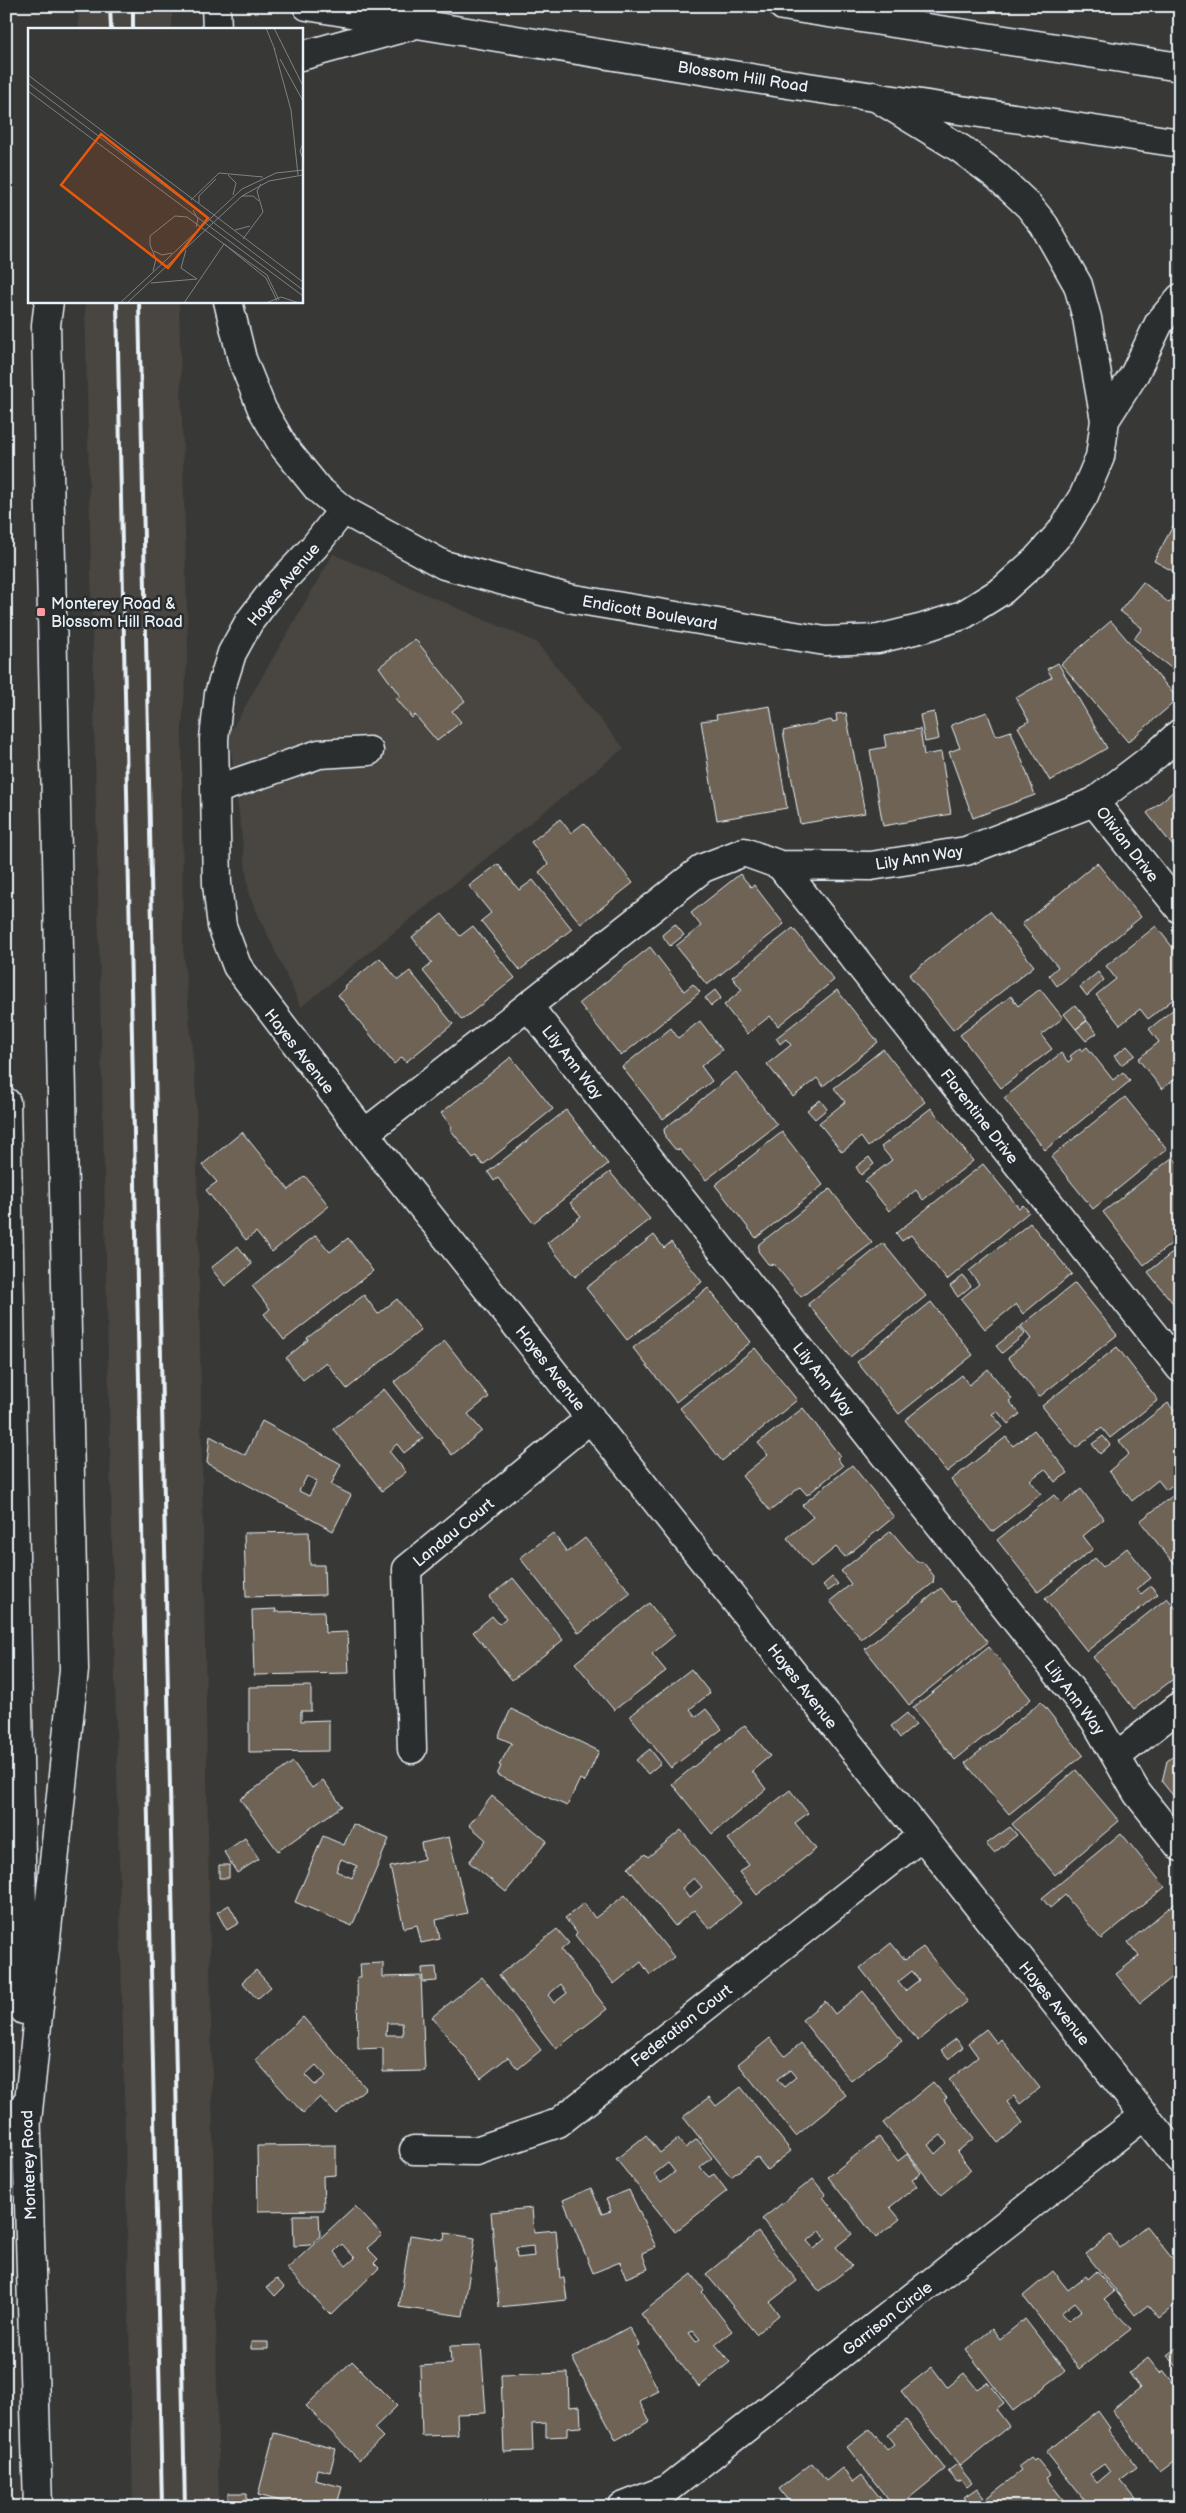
<svg xmlns="http://www.w3.org/2000/svg" width="1186" height="2513" font-family="'Balsamiq Sans',sans-serif">
<style>
.built{fill:#48453f}
.building{fill:#6e6455;stroke:#e8f1f8;fill-rule:evenodd}
.lines{fill:none;stroke-linecap:round;stroke-linejoin:round}
.minor-casing{stroke:#e8f1f8;stroke-width:31}
.major-casing{stroke:#e8f1f8;stroke-width:31}
.minor{stroke:#2a2d2e;stroke-width:28}
.major{stroke:#2a2d2e;stroke-width:28}
.rail{stroke:#e8f1f8;stroke-width:4}
.poi-dot{fill:#ff9aa2;stroke:#2a2d2e;stroke-width:2}
.labels{text-anchor:middle;stroke-width:5;stroke-linejoin:round;paint-order:stroke}
.street-label{font-size:16px;fill:#e8f1f8;stroke:#2a2d2e}
.poi-label{font-size:16px;fill:#e8f1f8;stroke:#2a2d2e;text-anchor:start}
.inset-road{fill:none;stroke:#7e8284;stroke-width:1}
.view{fill:#e8590c;fill-opacity:0.15;stroke:#e8590c;stroke-width:2.5}
.inset-edge{fill:none;stroke:#e8f1f8;stroke-width:2.5}
</style>
<rect width="100%" height="100%" fill="#383836"/>
<filter id="ink" filterUnits="userSpaceOnUse"><feTurbulence type="fractalNoise" baseFrequency=".02" numOctaves="2"/><feDisplacementMap in="SourceGraphic" scale="10" xChannelSelector="R" yChannelSelector="G"/><feConvolveMatrix kernelMatrix="1 2 1 2 8 2 1 2 1" color-interpolation-filters="sRGB"/></filter>
<g filter="url(#ink)">
<path class="built" d="M78,6h94v23h-93z
M85,301h94l9,347 -6,81 1,216 13,147 23,1415h-86z
M333,554l203,88 88,106 -323,259 -52,-112 -20,-161z"/>
<path class="building" d="M1180,513v62l-26,-14z
M1143,582l26,21 11,-13v85l-46,-36 8,-11 -22,-17z
M1111,621l67,78 -50,43 -67,-78z
M415,639l50,62 -13,10 9,11 -24,19 -22,-26 -3,3 -16,-20 4,-2 -21,-29z
M1058,663l49,85 -57,33 -32,-54 11,-6 -13,-23 36,-21 -5,-8z
M770,706l17,102 -70,12 -16,-99 16,-2 -1,-4z
M934,712l5,27 -14,3 -5,-27z
M987,712l9,24 15,-5 24,64 -62,23 -24,-66 11,-4 -9,-23z
M846,713l19,100 -65,11 -17,-93 48,-11 1,2 5,-1 -1,-7z
M920,729l4,26 17,-3 10,62 -68,12 -13,-76 16,-3 -2,-12z
M1180,786v69l-33,-42z
M560,819l11,14 13,-10 49,60 -52,41 -42,-52 9,-8 -17,-22z
M1097,863l44,54 -84,69 -8,-11 9,-8 -36,-43z
M498,864l21,26 14,-10 39,49 -52,41 -39,-49 10,-8 -22,-27z
M740,874l11,13 3,-2 30,39 -77,61 -31,-39 25,-20 -10,-13z
M990,911l44,55 -81,64 -44,-55z
M442,914l18,22 13,-10 42,52 -53,42 -39,-49 9,-8 -20,-26z
M675,924l9,11 -14,11 -8,-11z
M1156,926l24,31v37l-32,25 -8,-10 -20,16 -24,-30 20,-16 -10,-13z
M793,928l41,52 -56,46 -8,-10 -23,18 -23,-29 18,-15 -10,-13z
M650,947l34,44 9,-7 7,8 -79,64 -42,-53z
M380,958l18,22 12,-9 43,53 -47,38 -4,-5 -8,7 -56,-69 8,-7 -1,-2z
M1098,972l6,8 -17,16 -7,-9z
M1040,989l23,29 -22,17 11,14 -51,39 -41,-53 51,-39 7,10z
M715,990l6,8 -10,8 -6,-8z
M837,990l41,52 -55,44 -6,-8 -24,19 -26,-33 24,-19 -5,-6 -6,5 -4,-6z
M1180,1004v71l-18,14 -24,-30 21,-17 -10,-13z
M1075,1005l12,15 -11,9 -12,-15z
M700,1021l22,29 -21,16 11,15 -49,38 -41,-52 49,-39 7,10z
M1087,1021l10,12 -11,8 -10,-12z
M1127,1046l8,9 -14,10 -7,-9z
M1087,1047l26,33 10,-8 7,9 -85,69 -41,-52 57,-45 7,9 4,-3 -2,-3 10,-8 2,3z
M883,1049l42,53 -57,45 -7,-10 -19,15 -23,-29 26,-21 -11,-14z
M511,1057l42,52 -70,56 -7,-9 -3,2 -23,-29 2,-2 -11,-14z
M736,1072l41,53 -71,55 -26,-30 -5,-1 -10,-12 -1,-8z
M1125,1097l42,52 -74,60 -42,-52z
M820,1100l7,9 -12,10 -8,-9z
M931,1108l42,53 -50,39 -7,-10 -27,21 -24,-30 27,-21 -11,-13z
M566,1110l42,54 -75,59 -35,-45 -4,3 -6,-9z
M242,1132l47,58 16,-14 24,30 -57,46 -16,-20 -10,8 -40,-50 11,-8 -15,-17z
M782,1132l41,53 -67,53 -41,-53z
M869,1157l5,7 -13,11 -5,-8z
M1173,1157l7,9v71l-36,28 -41,-53z
M983,1164l36,44 4,-3 6,7 -82,68 -36,-45 -9,6 -6,-8z
M610,1172l40,47 -75,58 -28,-34 34,-27 -11,-13z
M830,1189l42,54 -71,54 -26,-32 -7,-1 -10,-13 1,-7z
M1030,1223l42,51 -49,40 -7,-10 -31,25 -24,-30 18,-15 -10,-13z
M316,1235l14,17 18,-14 25,33 -89,69 -20,-26 6,-5 -18,-23z
M654,1235l10,13 7,-6 31,40 -75,58 -41,-52z
M883,1243l43,53 -76,61 -42,-53z
M238,1246l14,18 -27,22 -14,-18z
M1180,1247v65l-32,-40z
M963,1276l8,10 -13,11 -8,-11z
M1075,1283l42,52 -78,62 -31,-40 23,-18 -10,-13z
M708,1288l43,54 -75,60 -43,-54z
M364,1295l14,19 19,-15 24,31 -74,59 -21,-27 -23,18 -17,-22 22,-18 -1,-2z
M931,1302l42,53 -74,59 -42,-52z
M1020,1327l5,7 -23,19 -6,-7z
M445,1341l44,56 -21,17 14,17 -30,24 -58,-73z
M1117,1347l41,53 -48,38 -8,-10 -26,20 -34,-42z
M755,1348l42,52 -75,61 -42,-53z
M988,1369l24,30 -3,2 11,13 -12,10 -11,-13 -5,3 11,13 -56,45 -42,-52 57,-45 7,10z
M384,1389l39,49 -19,15 -7,-9 -8,7 17,21 -24,19 -49,-62z
M1168,1403l12,15v61l-14,11 -8,-10 -26,21 -23,-30 20,-17 -10,-13z
M803,1408l37,48 -3,2 6,8 -36,29 -7,-8 -30,24 -28,-35 26,-21 -10,-12z
M262,1421l79,43 -10,21 20,10 -18,36 -126,-68 3,-27 35,19zM307,1476l10,5 -8,15 -10,-5z
M1034,1430l34,43 -13,9 -10,-13 -15,11 11,14 -49,38 -41,-52 55,-43 7,9z
M1103,1436l7,9 -10,9 -8,-10z
M852,1465l42,52 -49,40 -9,-10 -25,20 -24,-29 26,-21 -11,-12z
M1081,1489l23,30 -21,17 10,13 -55,43 -41,-52 57,-45 8,9z
M1180,1490v70l-6,4 -34,-43z
M891,1531l26,31h6l11,14 -1,7 -72,56 -31,-38 21,-17 -10,-13z
M309,1532l1,33h14l1,30 -79,2 -2,-64z
M553,1533l14,19 18,-14 46,55 -52,40 -59,-75z
M1127,1548l24,30 -14,11 4,5 10,-8 7,8 -71,57 -42,-52 50,-41 8,9z
M832,1577l6,7 -10,7 -5,-6z
M513,1578l50,62 -51,40 -39,-48 19,-16 7,8 7,-6 -17,-21z
M941,1588l11,14 3,-1 33,41 -79,63 -44,-56z
M1167,1598l13,15v61l-46,35 -41,-52z
M649,1603l26,32 -23,19 14,17 -52,39 -39,-47z
M276,1609l-1,3 49,-1 1,22 22,-1 2,41 -95,2 -2,-65z
M989,1647l42,52 -76,61 -42,-52z
M691,1669l19,24 -20,16 6,8 10,-8 16,20 -51,39 -41,-52z
M311,1686v25h-10v10l28,-1v31l-80,1v-65z
M1041,1702l42,53 -74,59 -44,-51z
M511,1709l88,42 -14,31 -5,-3 -13,27 -70,-31 4,-9 -2,-1 13,-22 -14,-6z
M907,1713l9,12 -16,13 -9,-12z
M745,1725l25,31 -18,15 14,18 -54,45 -40,-50z
M650,1749l11,14 -13,11 -12,-14z
M1180,1751v53l-18,-22 5,-21z
M293,1762l19,26 11,-8 19,26 -64,45 -38,-52z
M1076,1770l43,51 -64,54 -43,-51z
M790,1790l18,23 -13,10 21,26 -59,46 -18,-23 10,-7 -21,-26z
M492,1796l55,45 -41,51 -37,-30 17,-22 -17,-15z
M353,1824l36,15 -37,87 -57,-24 28,-66 21,9zM341,1859l16,7 -5,12 -16,-7z
M1010,1827l7,8 -23,18 -8,-9z
M681,1830l60,73 -31,26 -16,-19 -19,16 -47,-58 17,-14 3,3zM694,1878l8,9 -13,11 -7,-10z
M1121,1833l44,54 -64,52 -36,-44 -15,13 -8,-10z
M449,1837l18,76 -31,7 4,19 -19,4 -4,-18 -13,3 -14,-61 34,-8 -3,-16z
M245,1838l14,21 -22,14 -13,-21z
M219,1865h10v13h-10z
M625,1895l49,62 -24,18 -9,-13 -27,22 -39,-49 2,-2 -12,-15 19,-15 11,15z
M1176,1902l4,5v76l-6,-7 -34,27 -24,-29 23,-18 -11,-14z
M229,1905l10,18 -12,7 -10,-18z
M557,1929l12,14 -8,7 46,59 -51,40 -57,-74zM561,1984l6,9 -13,10 -6,-8z
M891,1943l14,17 18,-13 45,54 -50,40 -58,-73zM912,1971l7,9 -14,11 -7,-9z
M383,1963v14l38,-1 4,95 -42,1v-24l-25,1 -1,-72h4l-1,-13zM387,2023h15l1,12h-17z
M436,1967l1,14 -14,1 -1,-14z
M256,1970l15,17 -14,12 -15,-17z
M482,1977l59,73 -23,19 -10,-12 -27,21 -49,-61z
M863,1991l39,50 -51,40 -49,-61 23,-19 10,13z
M303,2017l63,71 -30,26 -16,-17 -17,16 -48,-53zM316,2065l10,11 -11,9 -10,-10z
M986,2029l11,14 4,-4 39,49 -20,16 -6,-8 -7,6 16,21 -25,20 -49,-63 29,-23 -10,-14z
M770,2038l15,18 16,-13 45,52 -50,41 -58,-72zM790,2070l6,7 -12,10 -7,-8z
M956,2039l7,8 -14,12 -8,-9z
M933,2082l14,16 -3,2 30,38 -17,14 14,18 -30,25 -58,-72zM941,2135l6,8 -12,11 -7,-9z
M741,2087l50,64 -24,19 -10,-13 -26,20 -48,-60 26,-20 7,9z
M646,2135l14,18 18,-14 7,9 12,-9 15,19 -12,10 9,9 5,-3 13,17 -52,41 -59,-73zM668,2163l7,9 -14,11 -7,-9z
M879,2137l19,24 9,-7 14,19 -9,7 5,6 -27,21 10,12 -24,19 -48,-61z
M336,2145v30l-13,1 1,34 -66,1 -1,-65z
M813,2179l13,16 -3,2 29,37 -16,13 16,19 -33,25 -57,-72zM820,2231l6,8 -12,10 -7,-8z
M591,2188l11,26 9,-3 -5,-12 23,-9 27,57 -14,6 6,16 -22,9 -6,-16 -27,11 -30,-73z
M355,2206l27,29 -15,13 11,11 -4,4 5,5 -48,47 -44,-46zM342,2244l13,14 -9,8 -12,-14z
M532,2208l2,24 22,-2 4,48h4l3,22 -68,7 -8,-95zM533,2246l1,10 -17,2 -1,-10z
M293,2215h26l1,21 -10,9 -16,1z
M1146,2226l34,42v11l-6,4 6,7v11l-21,17 -11,-13 -13,10 -49,-61 24,-19 9,12z
M758,2232l39,49 -27,21 9,13 -23,19 -50,-60z
M445,2233l30,5 -12,78 -64,-9 11,-72 34,5z
M1053,2271l15,19 18,-14 2,3 9,-8 17,21 -10,8 27,29 -52,40 -56,-73zM1075,2302l7,8 -14,11 -7,-8z
M692,2274l12,16 -2,2 30,39 -17,13 15,18 -31,25 -58,-73zM693,2331l7,8 -4,3 -7,-9z
M277,2279l7,8 -9,9 -8,-9z
M1025,2319l40,52 -52,40 -47,-61 26,-21 8,10z
M629,2327l10,18 -3,2 23,44 -20,10 11,20 -34,19 -44,-82z
M251,2342h17v7h-17z
M481,2345l5,68 -29,1 1,21 -36,1 -2,-70 31,-2 -1,-18z
M1180,2345v25l-13,-15z
M1148,2358l12,15 3,-3 17,21v44l-5,4 5,7v11l-20,15 -48,-62 28,-22 -11,-15z
M352,2361l45,45 -23,22 9,9 -24,23 -53,-54z
M932,2367l15,20 17,-14 13,16 10,-7 17,21 -8,6 13,17 -49,40 -59,-75z
M568,2373l1,34 11,-1 1,21 -14,1v8l-21,1v-14l-14,1 1,27 -29,1 -3,-77z
M1098,2411l12,17 -2,2 29,37 -17,13 16,19 -9,8h-37l-44,-55zM1104,2464l6,8 -13,11 -7,-9z
M906,2420l39,49 -47,38h-4l-47,-60 23,-18 17,21 7,-6 -7,-9z
M274,2433l62,16 -6,23 -13,-3 -2,11 27,7 -6,20h-33l-45,-12z
M1031,2457l3,3 2,-2 14,17 -4,3 23,29h-78l-6,-8 36,-28 -3,-4z
M812,2463l14,18 16,-13 11,14 9,-7 19,24 -8,6 2,2h-82l-14,-18z
M957,2464l15,19 -5,4 -6,-7 -4,2 -9,-11z
M977,2488l7,9 -12,10 -8,-10z
M228,2493h19v14h-19z"/>
<g class="lines">
<defs>
<path id="minor" d="M343,510l-29,37 -42,45 -23,30 -17,31 -13,41 -5,45 3,145 5,42 15,40 140,184 803,1010
M1180,733l-23,21 -63,48 -128,49 -95,15 -91,-1 -36,-13 -41,16 -175,138 566,713 43,74 43,54
M215,790l104,-36 50,-3
M1094,802l86,107
M780,865l400,503
M365,1133l163,-127
M412,1749l-5,-180 184,-151
M1117,1756l63,-50
M414,2150l62,1 82,-28 364,-287
M622,2507l46,-18 477,-374"/>
<path id="major" d="M216,6l1,23
M307,6l474,77 399,60
M783,6l397,61
M301,56l109,-30
M228,301l14,58 20,50 22,38 34,42 25,21 101,55 124,33 257,43 53,-2 45,-11 40,-13 40,-25 32,-29 26,-29 23,-37 16,-38 5,-37 -18,-102 -9,-33 -34,-60 -15,-19 -32,-30 -36,-27 -87,-53
M1105,420l30,-47 24,-50 21,-25
M6,1102l18,908
M26,2103l12,404
M27,2121l47,-451 -28,-1345 3,-24"/>
</defs>
<use href="#minor" class="minor-casing"/>
<use href="#major" class="major-casing"/>
<use href="#minor" class="minor"/>
<use href="#major" class="major"/>
<path class="rail" d="M110,6l1,23
M133,6v23
M117,301l45,2206
M139,301l46,2206"/>
</g>
</g>
<rect class="poi-dot" x="36" y="607" width="10" height="10" rx="2.5"/>
<g class="labels">
<g class="street-label">
<text transform="translate(743 76) rotate(9)" y="6">Blossom Hill Road</text>
<text transform="translate(283 584) rotate(-50)" y="6">Hayes Avenue</text>
<text transform="translate(650 612) rotate(10)" y="6">Endicott Boulevard</text>
<text transform="translate(1128 844) rotate(52)" y="6">Olivian Drive</text>
<text transform="translate(919 857) rotate(-9)" y="6">Lily Ann Way</text>
<text transform="translate(300 1051) rotate(52)" y="6">Hayes Avenue</text>
<text transform="translate(573 1062) rotate(52)" y="6">Lily Ann Way</text>
<text transform="translate(980 1116) rotate(52)" y="6">Florentine Drive</text>
<text transform="translate(551 1368) rotate(52)" y="6">Hayes Avenue</text>
<text transform="translate(824 1379) rotate(52)" y="6">Lily Ann Way</text>
<text transform="translate(453 1532) rotate(-39)" y="6">Landau Court</text>
<text transform="translate(803 1686) rotate(52)" y="6">Hayes Avenue</text>
<text transform="translate(1075 1697) rotate(53)" y="6">Lily Ann Way</text>
<text transform="translate(1055 2003) rotate(51)" y="6">Hayes Avenue</text>
<text transform="translate(681 2025) rotate(-38)" y="6">Federation Court</text>
<text transform="translate(28 2165) rotate(-92)" y="6">Monterey Road</text>
<text transform="translate(887 2318) rotate(-38)" y="6">Garrison Circle</text>
</g>
<g class="poi-label">
<text x="51" y="609">Monterey Road &amp;<tspan x="51" dy="18">Blossom Hill Road</tspan></text>
</g>
</g>
<g transform="translate(28 28)">
<rect width="275" height="275" fill="#383836"/>
<path class="inset-road" d="M238,0l9,22M246,0l29,58M246,20l17,62 7,65M252,31l23,42M0,47l275,207M0,55l275,207M0,63l275,205M275,115l-3,8 3,8M200,147l8,8 -3,12M214,168h11l6,5M163,172l28,-27 44,4M171,175v-7l17,-17M165,182l5,9 -2,8M207,202l15,-4M215,211l20,-27 -6,-21 4,-7M196,216l43,31 12,25M196,216l42,34 11,23M158,222l-5,18 16,11M126,223l8,4 10,-2M125,243l3,-12 -6,-14v-9l25,-20 12,1 37,27 -40,59M123,255l46,-4M92,275l122,-114 34,-16 27,-3M99,275l115,-107 27,-15 34,-6M238,275l15,-6 18,6"/>
<path class="view" d="M73,106l107,84 -40,50 -107,-83z"/>
<rect width="275" height="275" class="inset-edge"/>
</g>
<rect width="1186" height="2513" fill="none" stroke="#2a2d2e" stroke-width="25"/>
<rect x="12" y="12" width="1161" height="2488" fill="none" stroke="#e8f1f8" stroke-width="2" filter="url(#ink)"/>
</svg>
